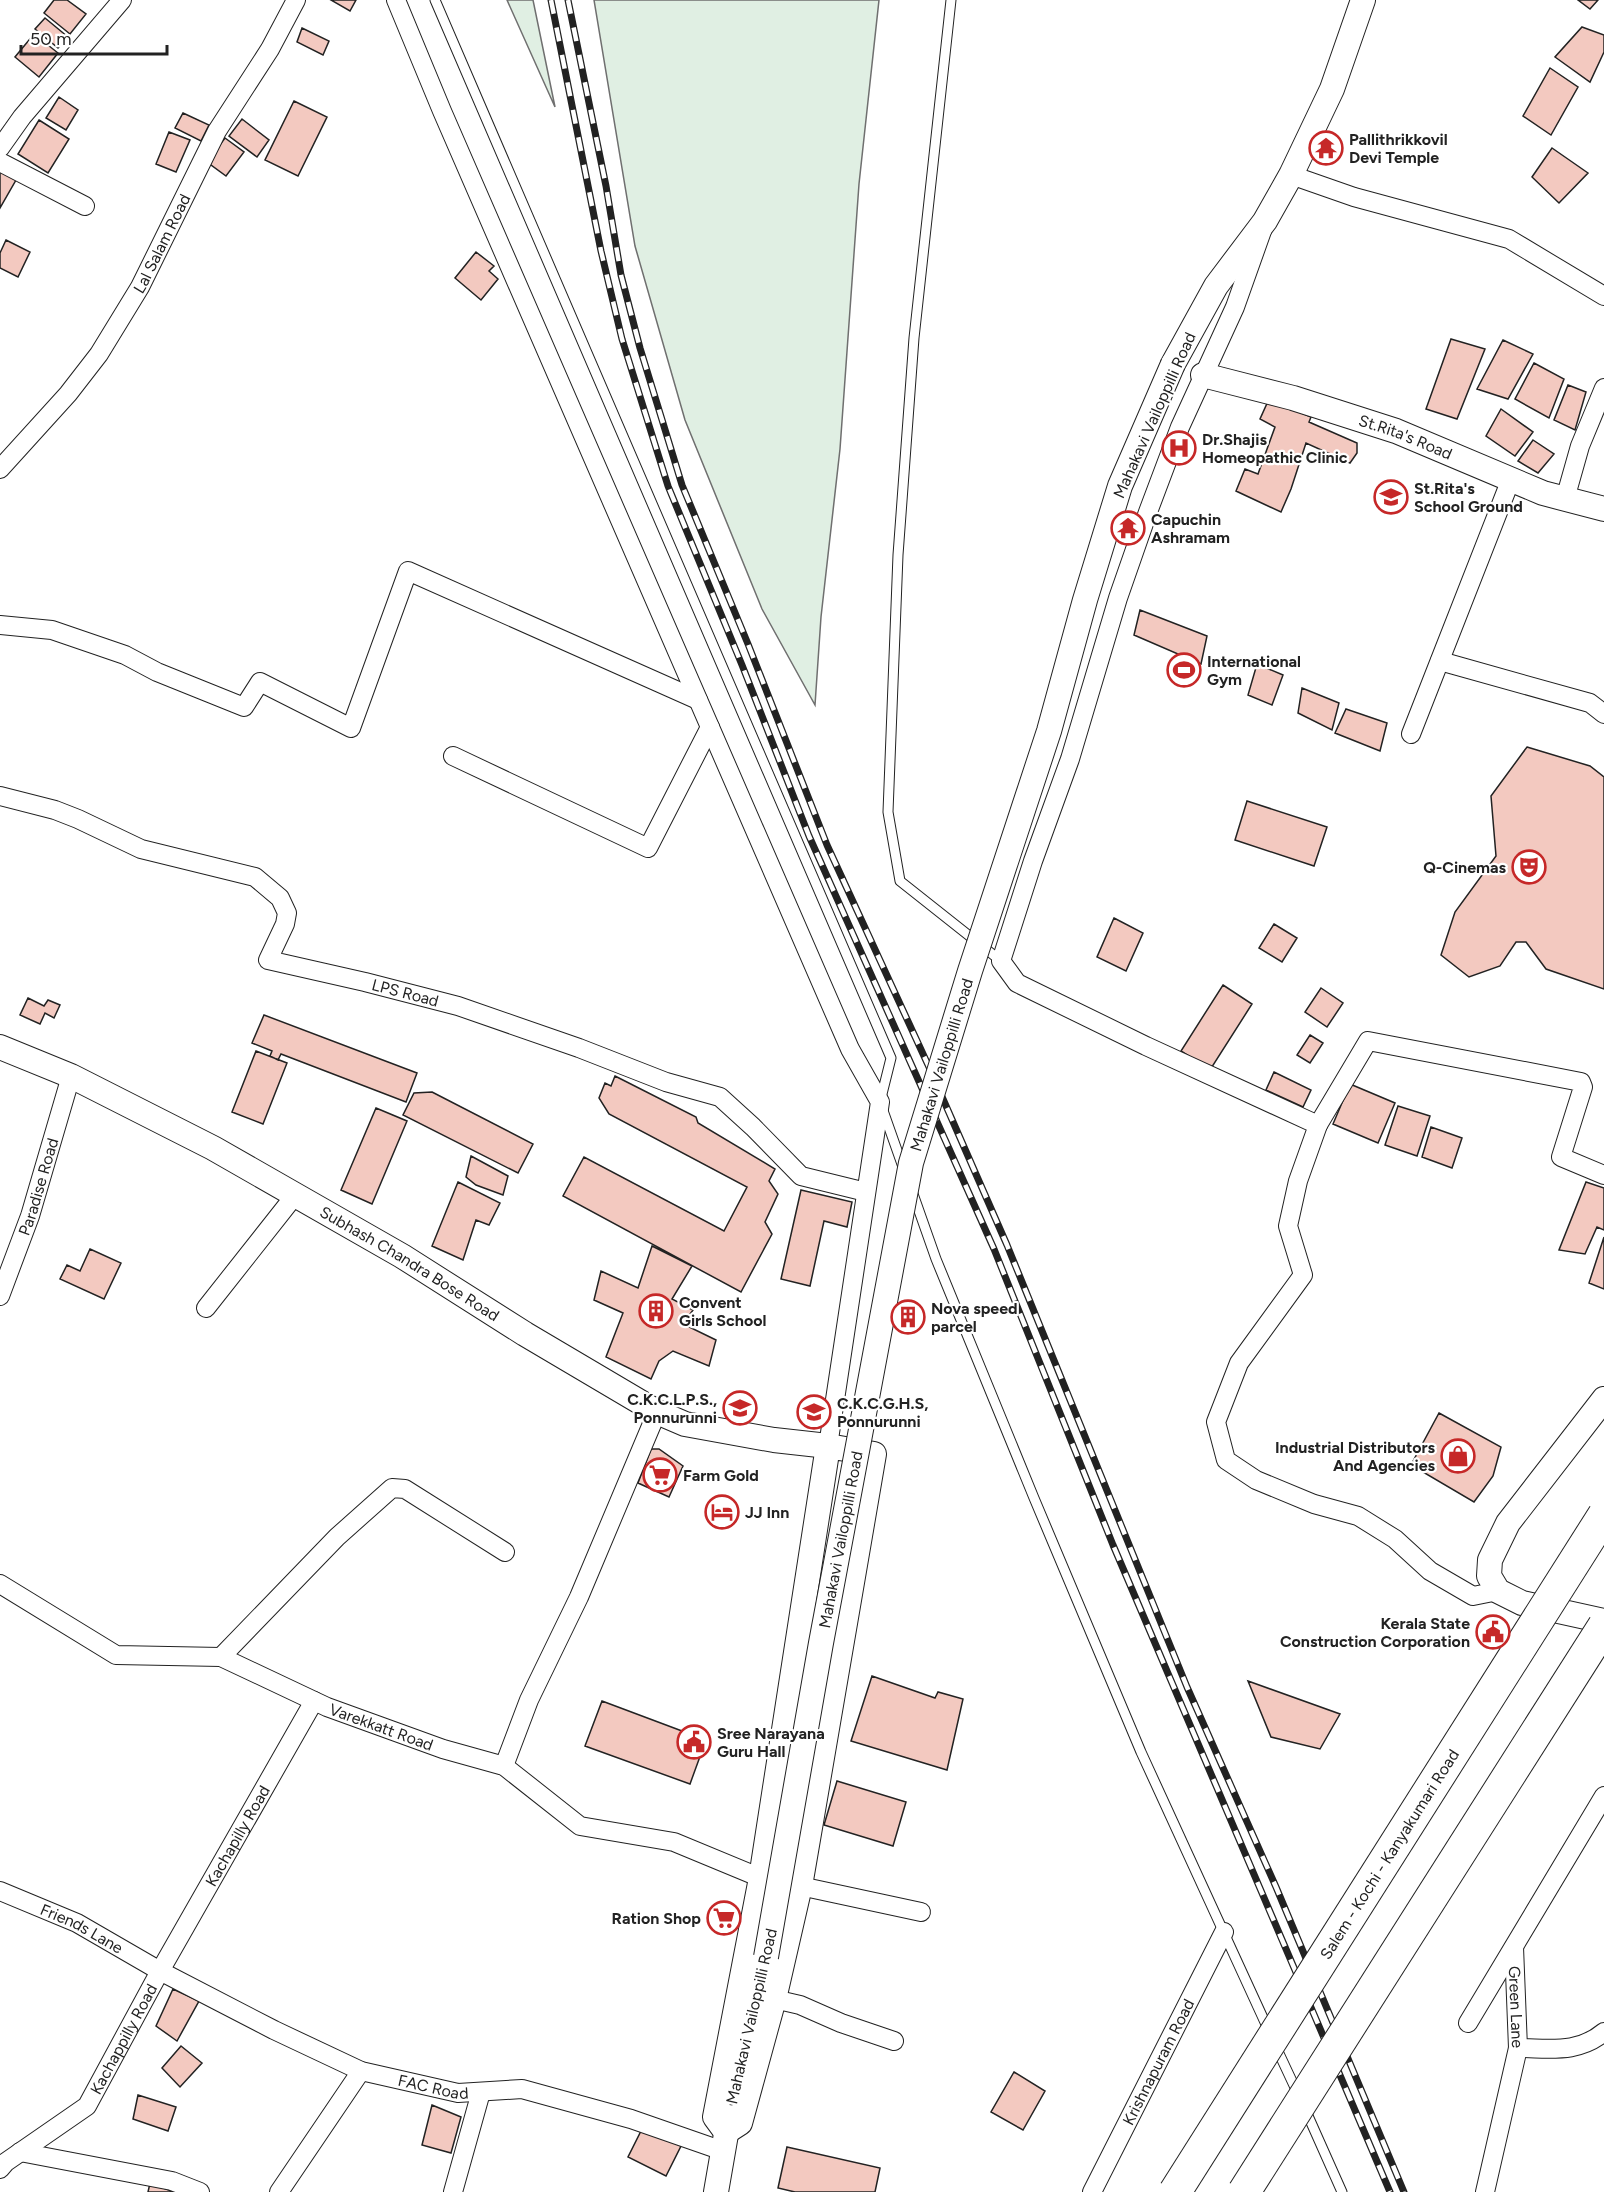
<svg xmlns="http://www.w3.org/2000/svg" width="1604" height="2192" font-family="Figtree,sans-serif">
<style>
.green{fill:#e0efe3;stroke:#6f6f6f;stroke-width:1.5}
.building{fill:#f3c9c0;stroke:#222;stroke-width:1.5}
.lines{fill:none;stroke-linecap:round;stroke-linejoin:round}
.lane-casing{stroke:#222;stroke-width:11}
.street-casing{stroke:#222;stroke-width:20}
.secondary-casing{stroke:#222;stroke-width:26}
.lane{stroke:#fff;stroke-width:9}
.street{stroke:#fff;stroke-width:18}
.secondary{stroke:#fff;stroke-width:24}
.rail-casing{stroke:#222;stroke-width:7}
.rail{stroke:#fff;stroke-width:4.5;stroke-dasharray:14;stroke-linecap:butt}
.secondary-bridge-casing{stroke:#222;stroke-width:26;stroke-linecap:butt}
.highway-bridge-casing{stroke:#222;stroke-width:34;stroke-linecap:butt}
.secondary-bridge{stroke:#fff;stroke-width:24}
.highway-bridge{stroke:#fff;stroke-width:32}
.labels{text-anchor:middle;stroke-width:4.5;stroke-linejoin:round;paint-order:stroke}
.poi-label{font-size:16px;font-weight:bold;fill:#222;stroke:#fff;text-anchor:start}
.street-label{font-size:16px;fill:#222;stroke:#fff}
</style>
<rect width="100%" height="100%" fill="#fff"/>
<path class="green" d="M507,0h26l22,107z
M594,0h285l-20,184 -19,265 -19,168 -6,88 -53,-96 -77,-189 -50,-174z"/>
<path class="building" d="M54,0h13l19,14 -16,20 -26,-21z
M331,0h25l-6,11z
M1578,0h20l-8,9z
M45,18l23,19 -10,11 -23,-19z
M1582,27l22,8v17l-14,30 -35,-25z
M302,28l27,13 -6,14 -26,-13z
M34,34l24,19 -19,24 -24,-20z
M1550,68l28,19 -27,48 -28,-19z
M59,97l19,13 -12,20 -20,-12z
M294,101l33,16 -29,59 -33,-16z
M183,113l26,12 -8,16 -26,-13z
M242,119l27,21 -12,17 -28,-21z
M39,120l30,19 -21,34 -30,-19z
M169,132l21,8 -14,32 -20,-8z
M225,138l19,14 -18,24 -19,-14z
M1552,148l36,25 -29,30 -27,-26z
M0,171l16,9 -16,28z
M6,240l24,12 -12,25 -18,-9v-15z
M476,252l18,14 -5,5 9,8 -17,21 -26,-22z
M1451,339l34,10 -28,70 -31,-10z
M1503,340l30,14 -25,45 -31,-10z
M1534,363l30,16 -15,39 -34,-19z
M1568,385l18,7 -11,38 -21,-10z
M1269,399l42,18 -2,5 48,21v10l-7,10 -44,-20 -15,46 -10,23 -45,-21 9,-22 13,5 17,-47 -15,-8z
M1501,409l32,23 -18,24 -29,-20z
M1533,440l21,14 -16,19 -20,-12z
M1140,610l67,26 -6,28 -67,-29z
M1257,664l26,11 -11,30 -24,-10z
M1302,688l37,15 -7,27 -34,-17z
M1346,709l41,14 -7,28 -45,-18z
M1527,747l63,19 14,11v212l-58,-20 -20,-27h-10l-16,24 -31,11 -28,-22 14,-43 41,-56 -5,-60z
M1247,801l80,26 -13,39 -79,-26z
M1114,918l29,15 -17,38 -29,-14z
M1274,924l23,14 -15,24 -23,-14z
M1223,985l29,19 -42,66 -29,-19z
M1321,988l22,15 -16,24 -22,-15z
M28,998l16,8 4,-6 12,5 -6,13 -9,-5 -5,11 -20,-9z
M264,1015l153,58 -11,29 -125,-48 -3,6 -8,-4 2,-5 -20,-8z
M1310,1035l13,8 -13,20 -13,-8z
M256,1051l31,12 -24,61 -31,-12z
M1274,1072l37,18 -8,17 -37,-17z
M615,1076l81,41 2,6 77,46 -6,12 9,13 -13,28 7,12 -31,58 -178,-96 21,-39 140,74 23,-44 -138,-73 -10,-16 6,-15 6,3z
M1350,1084l45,19 -17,40 -45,-19z
M432,1092l101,52 -15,29 -115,-58 11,-22z
M1398,1106l32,10 -13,40 -32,-11z
M376,1108l31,13 -35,83 -31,-14z
M1431,1127l31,11 -10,30 -30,-11z
M471,1156l37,20 -5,19 -27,-10 -10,-8z
M458,1182l42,21 -11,22 -13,-5 -13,40 -31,-14z
M1586,1182l18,6v42l-7,-3 -12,27 -26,-4z
M801,1190l51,12 -5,25 -23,-6 -14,65 -29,-7z
M1604,1237v52l-15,-6z
M652,1246l40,20 -20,33 21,11 -10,14 33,16 -7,26 -36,-15 -14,10 -8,18 -45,-22 17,-44 -29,-13 7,-29 37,17z
M90,1249l31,14 -17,36 -44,-20 7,-14 13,6z
M917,1309l-2,17 -19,-3 8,-12z
M1439,1413l62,34 -8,29 -19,26 -63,-37z
M651,1449h8l24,17 -14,31 -31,-14z
M872,1676l63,22 3,-6 25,7 -16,71 -96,-29z
M1248,1681l92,33 -20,35 -49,-12z
M602,1701l104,39 -16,44 -105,-38z
M837,1781l69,21 -13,44 -69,-21z
M173,1989l26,12 -22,40 -21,-15z
M181,2046l21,17 -22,24 -18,-19z
M1014,2072l31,19 -22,39 -32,-18z
M138,2095l38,12 -8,24 -35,-12z
M432,2105l29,12 -10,36 -29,-8z
M643,2127l38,19 -15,30 -38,-19z
M787,2147l93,21 -5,24h-80l-17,-4z
M150,2183l24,9h-26z"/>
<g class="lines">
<defs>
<path id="lane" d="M435,0l456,1058 -11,44 24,68
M951,0l-37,338 -16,217 -10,257 12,69 101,80
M912,1191l24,68 98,239 107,254 128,279
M1276,2047l22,47
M1305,2109l37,83"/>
<g id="street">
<path d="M396,0l46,111 408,938 30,53 -52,344"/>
<path d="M0,148l22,-31 100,-117"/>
<path d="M0,162l85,44"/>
<path d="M1291,175l63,22 155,42 95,57"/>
<path d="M1262,231l-27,76 -55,120 -32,85 -30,86 -48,161 -37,102 -32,100 16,22 129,63 172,79 -20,56 -10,45 15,49 -64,88 -23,59 10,38 30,20 58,24 44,12 37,23 35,32 43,25 25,-5"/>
<path id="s1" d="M0,469l68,-75 31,-40 41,-67 77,-156 53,-82 26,-49"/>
<path d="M1565,499l15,-53 24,-58"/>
<path d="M0,625l52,5 73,25 32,17 87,35 16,-25 91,46 57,-157 290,129"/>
<path d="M1440,661l150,42 14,11"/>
<path d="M1411,734l100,-255"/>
<path d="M453,756l195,92 62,-121"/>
<path id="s2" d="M0,796l55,14 23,9 63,30 114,28 25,21 7,15 -2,11 -17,36 97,22 93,24 121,42 87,34 54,15 33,30 48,49 65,16"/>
<path d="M1318,1125l50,-84 213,41 2,5 -22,70 43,18"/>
<path id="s3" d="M0,1296l30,-80 41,-140"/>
<path d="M206,1308l90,-114"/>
<path id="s4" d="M0,1584l116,71 105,2 106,50 116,42 61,17 76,60 94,16 87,36"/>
<path d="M221,1657l116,-120 55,-49 13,1 100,63"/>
<path d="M504,1766l25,-66 50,-103 78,-185"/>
<path d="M800,1886l121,26"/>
<path id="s5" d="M0,1891l77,32 83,48 114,59 87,41 97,22 64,-4 109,30 92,32"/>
<path id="s6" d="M1514,1947l4,101c32,0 60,6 86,-16"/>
<path d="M774,1999l26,6 41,18 53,18"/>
<path d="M1468,2023l136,-227"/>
<path d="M20,2152l152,29 28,11"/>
<path id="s7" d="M0,2169l6,-7 81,-56 73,-135 154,-270"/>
<path d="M279,2192l82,-121"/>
<path d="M453,2192l28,-100"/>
<path id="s8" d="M1092,2192l132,-260"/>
<path d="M1485,2192l33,-144"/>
</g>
<g id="secondary">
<path d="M1173,364l43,-78 49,-65 26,-46 41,-86 31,-89"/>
<path id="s9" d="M1203,375l90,23 103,33 147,62 61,16"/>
<path id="s10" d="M0,1047l71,29 142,72 189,108 123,78 132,78 28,12 89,16 54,6"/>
<path d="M1604,1399l-96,124 -18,37 -1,16 9,15 24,12 82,18"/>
<path d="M828,1446l46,8 -74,432 -26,113 -34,124 -14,9 -11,-15 46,-239z"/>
<path d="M745,2042l21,-85"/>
<path d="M716,2192l13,-75"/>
</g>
</defs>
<use href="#lane" class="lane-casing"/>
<use href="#street" class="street-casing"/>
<use href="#secondary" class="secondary-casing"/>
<use href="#lane" class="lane"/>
<use href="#street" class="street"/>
<use href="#secondary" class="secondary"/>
<defs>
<path id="rail" d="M551,0l50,251 21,88 46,147 74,179 67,171 185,413 119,296 277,647
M568,0l38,186 15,89 19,73 42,137 66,159 79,201 102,222 78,178 180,442 89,200 128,305"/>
</defs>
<use href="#rail" class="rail-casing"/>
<use href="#rail" class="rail"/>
<defs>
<g id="secondary-bridge">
<path id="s11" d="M766,1957l55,-314 90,-480 59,-192 79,-240 36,-131 35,-114 53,-122"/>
</g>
<g id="highway-bridge">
<path id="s12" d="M1175,2192l429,-677"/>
<path d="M1244,2192l360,-566"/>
</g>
</defs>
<use href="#secondary-bridge" class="secondary-bridge-casing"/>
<use href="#highway-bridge" class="highway-bridge-casing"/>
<use href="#secondary-bridge" class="secondary-bridge"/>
<use href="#highway-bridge" class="highway-bridge"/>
</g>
<defs>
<symbol id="temple-ring" viewBox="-11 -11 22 22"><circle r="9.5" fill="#fff" stroke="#c62828" stroke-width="1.5"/><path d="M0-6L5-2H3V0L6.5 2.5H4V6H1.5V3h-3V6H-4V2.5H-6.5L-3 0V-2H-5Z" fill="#c62828"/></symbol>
<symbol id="hospital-ring" viewBox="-11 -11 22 22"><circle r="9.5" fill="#fff" stroke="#c62828" stroke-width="1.5"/><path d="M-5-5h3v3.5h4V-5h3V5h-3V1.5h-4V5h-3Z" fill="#c62828"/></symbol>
<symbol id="school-ring" viewBox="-11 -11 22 22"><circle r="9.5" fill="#fff" stroke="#c62828" stroke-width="1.5"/><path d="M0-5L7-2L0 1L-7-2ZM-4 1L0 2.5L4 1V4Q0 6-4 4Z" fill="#c62828"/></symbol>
<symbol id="stadium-ring" viewBox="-11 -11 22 22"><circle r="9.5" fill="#fff" stroke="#c62828" stroke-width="1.5"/><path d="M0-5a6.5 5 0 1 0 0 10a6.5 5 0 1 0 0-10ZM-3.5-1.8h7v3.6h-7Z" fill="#c62828"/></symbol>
<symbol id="theatre-ring" viewBox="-11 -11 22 22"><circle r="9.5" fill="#fff" stroke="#c62828" stroke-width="1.5"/><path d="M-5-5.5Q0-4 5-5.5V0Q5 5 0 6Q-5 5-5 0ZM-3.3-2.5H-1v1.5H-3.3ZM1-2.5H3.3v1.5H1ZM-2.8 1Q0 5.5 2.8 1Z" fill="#c62828"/></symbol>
<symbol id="building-ring" viewBox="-11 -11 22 22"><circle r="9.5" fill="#fff" stroke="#c62828" stroke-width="1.5"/><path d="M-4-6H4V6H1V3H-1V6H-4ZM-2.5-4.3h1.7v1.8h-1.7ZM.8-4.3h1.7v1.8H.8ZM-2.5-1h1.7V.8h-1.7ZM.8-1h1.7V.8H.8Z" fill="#c62828"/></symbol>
<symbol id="shop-ring" viewBox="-11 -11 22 22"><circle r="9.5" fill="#fff" stroke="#c62828" stroke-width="1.5"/><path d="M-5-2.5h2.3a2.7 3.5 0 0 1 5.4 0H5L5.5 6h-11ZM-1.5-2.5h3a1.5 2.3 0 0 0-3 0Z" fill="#c62828"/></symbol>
<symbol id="supermarket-ring" viewBox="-11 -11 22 22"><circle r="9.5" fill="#fff" stroke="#c62828" stroke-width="1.5"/><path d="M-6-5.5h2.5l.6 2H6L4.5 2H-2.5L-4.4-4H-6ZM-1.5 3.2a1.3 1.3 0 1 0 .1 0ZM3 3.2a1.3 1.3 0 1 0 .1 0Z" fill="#c62828"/></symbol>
<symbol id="hotel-ring" viewBox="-11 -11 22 22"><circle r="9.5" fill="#fff" stroke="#c62828" stroke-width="1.5"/><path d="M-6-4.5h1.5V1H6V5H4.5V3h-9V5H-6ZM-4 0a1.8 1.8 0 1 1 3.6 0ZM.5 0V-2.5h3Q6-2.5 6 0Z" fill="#c62828"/></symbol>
<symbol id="civic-ring" viewBox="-11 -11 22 22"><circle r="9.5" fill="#fff" stroke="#c62828" stroke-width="1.5"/><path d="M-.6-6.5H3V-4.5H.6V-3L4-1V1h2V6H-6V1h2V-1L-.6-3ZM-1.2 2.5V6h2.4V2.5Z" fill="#c62828"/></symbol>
</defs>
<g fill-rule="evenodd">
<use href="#temple-ring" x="1307" y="129" width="38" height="38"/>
<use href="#hospital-ring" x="1160" y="429" width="38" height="38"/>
<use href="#school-ring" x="1372" y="478" width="38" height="38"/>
<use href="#temple-ring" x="1109" y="509" width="38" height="38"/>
<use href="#stadium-ring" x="1165" y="651" width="38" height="38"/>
<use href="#theatre-ring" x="1510" y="848" width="38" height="38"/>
<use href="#building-ring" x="637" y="1292" width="38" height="38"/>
<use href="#building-ring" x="889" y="1298" width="38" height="38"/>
<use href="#school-ring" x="721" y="1389" width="38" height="38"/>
<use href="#school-ring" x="795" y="1393" width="38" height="38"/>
<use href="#shop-ring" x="1439" y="1437" width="38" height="38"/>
<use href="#supermarket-ring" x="641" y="1456" width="38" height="38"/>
<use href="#hotel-ring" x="703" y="1493" width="38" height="38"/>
<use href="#civic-ring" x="1474" y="1613" width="38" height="38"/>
<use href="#civic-ring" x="675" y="1723" width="38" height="38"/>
<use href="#supermarket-ring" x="705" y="1899" width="38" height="38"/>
</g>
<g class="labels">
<g class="poi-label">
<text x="1349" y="145">Pallithrikkovil<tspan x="1349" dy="18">Devi Temple</tspan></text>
<text x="1202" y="445">Dr.Shajis<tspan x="1202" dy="18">Homeopathic Clinic</tspan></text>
<text x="1414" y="494">St.Rita's<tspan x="1414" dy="18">School Ground</tspan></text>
<text x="1151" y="525">Capuchin<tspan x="1151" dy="18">Ashramam</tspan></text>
<text x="1207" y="667">International<tspan x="1207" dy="18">Gym</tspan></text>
<text x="1506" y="873" text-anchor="end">Q-Cinemas</text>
<text x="679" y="1308">Convent<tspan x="679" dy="18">Girls School</tspan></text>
<text x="931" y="1314">Nova speed<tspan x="931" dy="18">parcel</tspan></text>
<text x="717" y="1405" text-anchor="end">C.K.C.L.P.S.,<tspan x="717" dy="18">Ponnurunni</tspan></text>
<text x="837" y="1409">C.K.C.G.H.S,<tspan x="837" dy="18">Ponnurunni</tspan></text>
<text x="1435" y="1453" text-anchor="end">Industrial Distributors<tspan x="1435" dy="18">And Agencies</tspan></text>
<text x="683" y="1481">Farm Gold</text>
<text x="745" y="1518">JJ Inn</text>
<text x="1470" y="1629" text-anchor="end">Kerala State<tspan x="1470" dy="18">Construction Corporation</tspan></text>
<text x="717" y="1739">Sree Narayana<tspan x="717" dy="18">Guru Hall</tspan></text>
<text x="701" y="1924" text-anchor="end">Ration Shop</text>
</g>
<g class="street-label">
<text dy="6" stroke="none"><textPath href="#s1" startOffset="279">Lal Salam Road</textPath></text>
<text transform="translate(1154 415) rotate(-66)" y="6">Mahakavi Vailoppilli Road</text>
<text dy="6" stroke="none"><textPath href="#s9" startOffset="212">St.Rita's Road</textPath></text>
<text dy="6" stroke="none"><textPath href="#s2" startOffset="510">LPS Road</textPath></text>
<text dy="6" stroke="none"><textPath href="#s11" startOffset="910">Mahakavi Vailoppilli Road</textPath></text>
<text dy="6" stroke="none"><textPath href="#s3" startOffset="116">Paradise Road</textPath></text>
<text dy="6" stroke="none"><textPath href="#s10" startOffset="464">Subhash Chandra Bose Road</textPath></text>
<text dy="6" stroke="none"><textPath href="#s11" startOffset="424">Mahakavi Vailoppilli Road</textPath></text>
<text dy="6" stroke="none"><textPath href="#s4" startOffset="416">Varekkatt Road</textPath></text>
<text dy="6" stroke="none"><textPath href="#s7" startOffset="417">Kachapilly Road</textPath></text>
<text dy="6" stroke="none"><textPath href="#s12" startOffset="400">Salem - Kochi - Kanyakumari Road</textPath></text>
<text dy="6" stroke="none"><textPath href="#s5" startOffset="90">Friends Lane</textPath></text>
<text dy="6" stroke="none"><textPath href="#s6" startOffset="60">Green Lane</textPath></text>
<text transform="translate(751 2016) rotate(-77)" y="6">Mahakavi Vailoppilli Road</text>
<text dy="6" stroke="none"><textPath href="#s7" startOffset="184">Kachappilly Road</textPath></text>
<text dy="6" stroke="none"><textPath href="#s8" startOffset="146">Krishnapuram Road</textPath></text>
<text dy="6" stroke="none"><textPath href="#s5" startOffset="478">FAC Road</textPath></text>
</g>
</g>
<path d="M21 45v9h146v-9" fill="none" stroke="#222222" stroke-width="3"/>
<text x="30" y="45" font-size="18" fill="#222222" stroke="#ffffff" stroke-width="4.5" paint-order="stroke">50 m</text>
</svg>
